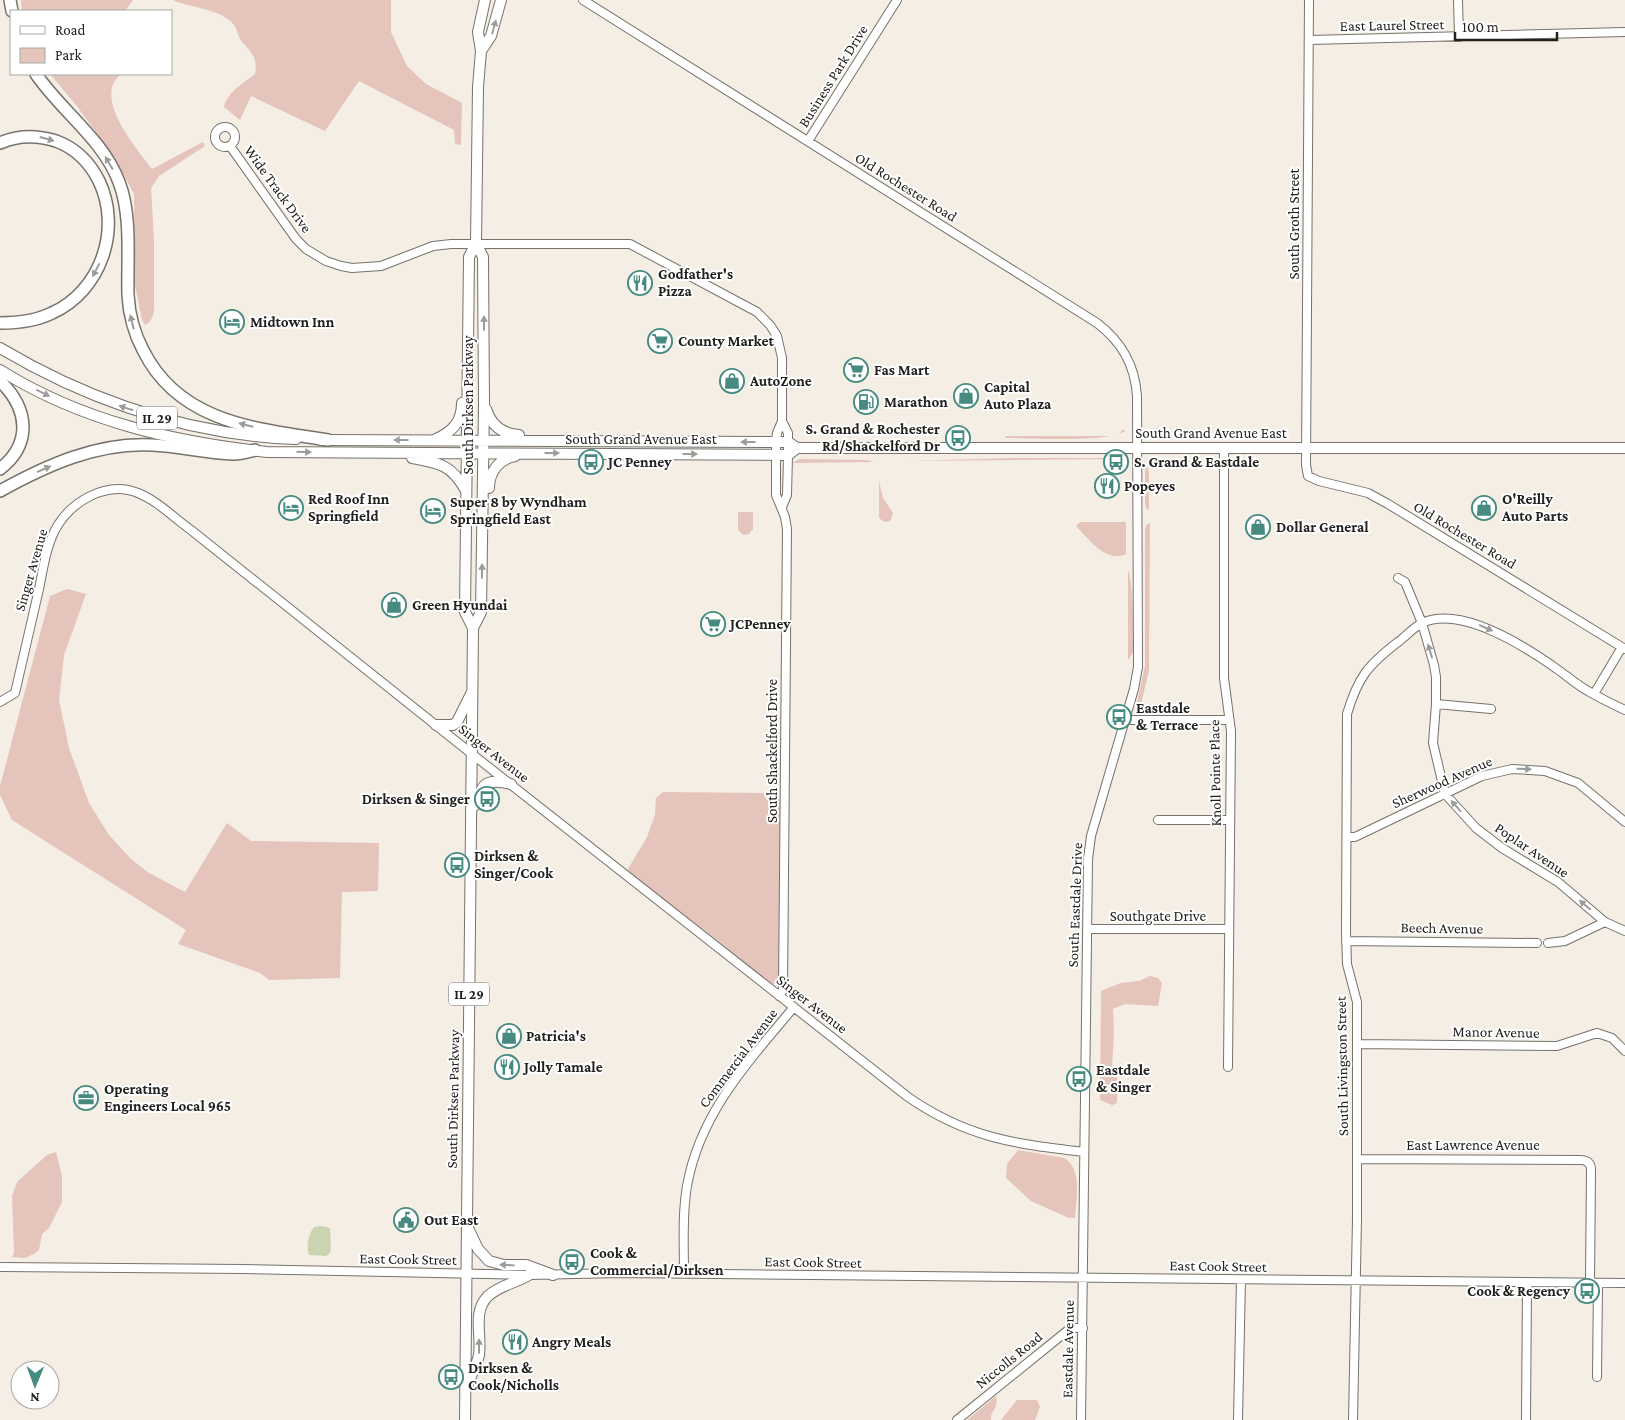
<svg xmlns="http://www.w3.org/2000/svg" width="1625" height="1420" font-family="'Crimson Pro',serif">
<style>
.green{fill:#e4c4bb}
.water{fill:#cbd3b1}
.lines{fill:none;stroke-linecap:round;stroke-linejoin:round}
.minor-casing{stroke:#77726b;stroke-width:10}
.major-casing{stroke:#77726b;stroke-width:12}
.highway-casing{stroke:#77726b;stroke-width:14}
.minor{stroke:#fff;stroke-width:8}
.major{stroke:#fff;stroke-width:10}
.highway{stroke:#fff;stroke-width:11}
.oneway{fill:#9c9c9a}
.labels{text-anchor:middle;stroke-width:4;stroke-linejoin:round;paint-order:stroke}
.shield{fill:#fff;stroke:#666462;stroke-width:1}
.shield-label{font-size:14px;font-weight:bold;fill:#24221f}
.street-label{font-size:15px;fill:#24221f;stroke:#fff}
.poi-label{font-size:15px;font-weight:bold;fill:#24221f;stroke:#fff;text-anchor:start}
</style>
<rect width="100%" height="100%" fill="#f4eee5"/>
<path class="green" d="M21,0h112l-8,11h-103z
M173,0h218v32l16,34 19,18 36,19 -1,42 -6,-1 -1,-14 -95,-49 -34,50 -74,-35 -11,24 -16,-13c3,-15 21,-25 31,-33 3,-15 -3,-21 -12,-31 -5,-5 -5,-12 -9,-18 -11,-16 -44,-17 -61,-25z
M50,74h71c-3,3 -8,8 -9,13 -6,26 25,62 40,82l51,-27 2,4 -46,30 -8,12 3,53v70c-1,6 -3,11 -9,14l-3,-5 -7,-35 -1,-91 -19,-36 -39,-53z
M1123,429l2,2c-18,12 -94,7 -119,7l-1,-2h105l9,-2z
M1011,458h103l9,4 -2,3 -6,-6 -205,2z
M800,459l68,1 5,2 -81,1z
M1147,465l2,8v37l-3,-2 -1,-5v-33z
M879,481l4,17 10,15 -2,7c-4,4 -10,1 -12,-3z
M738,512h15v17l-4,5 -6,1 -5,-5z
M1080,522h46v32c-20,10 -38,-16 -50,-28z
M1150,523l-1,147 -10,43 -3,-6 9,-41v-136l1,-5z
M1128,570c5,10 5,59 5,73v9l-5,8z
M67,589l19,5 -22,61 -5,45 10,48 20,55 20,32 22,24 18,14 36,19 42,-69 24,18 128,2 -1,48 -36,1 -2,86 -71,2 -9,-7 -82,-29 8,-14 -174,-110 -12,-25v-9l50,-190z
M663,792l107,1 7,2 4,7 -2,176 -4,6h-5l-5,-4 -45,-38 -91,-70 -1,-3 19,-32 8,-22 1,-17z
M1150,976l8,2 4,5 -4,23 -33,-2 -12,5 1,24 -2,33 6,15 -1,22 -5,2 -12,-5 1,-109 20,-8 18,-2z
M1018,1150l46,8c19,11 12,41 11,60h-6l-38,-17 -25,-23 1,-14z
M56,1152l6,24v26l-13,26 -7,6 -3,16 -5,4 -9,4 -13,-1 2,-4 -2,-57 5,-14 30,-27z
M996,1396c3,14 -6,14 -5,24h-24z
M1017,1400h20l3,7 -5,13h-34z"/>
<path class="water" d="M321,1226l6,1 3,2 1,19 -1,5 -4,3 -17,-1c-3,-9 -1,-20 5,-28z"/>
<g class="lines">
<defs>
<path id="minor" d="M583,0l514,323c25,19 38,42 40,73l1,271 -4,22 -43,147 -3,23 -7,561
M1309,0l-3,465 2,11 11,5 49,12 20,11 237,145
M1458,0l1,37
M1309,40l316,-8
M215 137a10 10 0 1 1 20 0a10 10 0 1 1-20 0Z
M808,141l89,-141
M230,146l66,93 10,10 20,12 15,5 11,2 29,-2 52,-20 18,-2h179l127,68 13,13 7,11 5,22v63l-5,12 -1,9v53l9,22 2,12 -4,461 -4,6
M1224,449v229l7,53 -3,336
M782,507l5,-12 1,-40v-22l-6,-12
M1398,578l7,4 17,41 12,42 2,12v27l-3,39 12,51 31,34 26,20 56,34 47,40 20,9
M1594,694l28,-47
M0,702l15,-9c8,-35 16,-69 24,-104 4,-20 7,-41 16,-59 15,-28 51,-50 83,-37 20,8 36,25 53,37l281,224 436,343c59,41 107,47 176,55
M1436,704l55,5
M1126,720h103
M1158,820h72
M1347,837h8l127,-61 30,-7 33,2 33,12 47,39
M1088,929h141
M1346,941l191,2
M1548,943l17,-2 40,-19
M1357,1044l200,2 40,-13 15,5 13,13
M1357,1159l223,1c7,0 11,3 11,10l-1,113
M0,1267l243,2 286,6 93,-2 1003,10
M684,1274c0,-29 -2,-59 3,-88 13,-73 61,-124 107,-179
M1597,1377l1,-94
M957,1420l110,-89 7,-3h9
M1238,1420l3,-140
M1353,1420l4,-201v-217l-10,-38 -1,-32 1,-218c11,-37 21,-49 51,-72 8,-6 16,-15 24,-19 39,-18 104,24 135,46 10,7 20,16 31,22 12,7 24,13 37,19
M1526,1420l1,-137"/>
<path id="major" d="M481,51l10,-15 10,-36
M0,348c91,54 190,87 296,91
M0,370c81,51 174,72 267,82l521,3 9,-7
M486,409c5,16 16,25 33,26
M436,439c16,-7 26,-17 26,-36
M321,440l467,2 9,6h828
M412,458c28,5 40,7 54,33
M489,488c0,-16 10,-29 26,-32
M473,628l-8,-16 4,-355 7,-14 2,-156 3,-36 -3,-19 7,-32
M436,725h17l4,-3 14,-28
M471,809l9,-9c0,-21 15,-20 31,-16
M468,1228l10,21 11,12 15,4h22l27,10
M468,1384c3,-9 9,-19 11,-29 3,-20 -7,-43 9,-59 12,-11 28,-13 41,-21
M465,1420l8,-792 8,-16 3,-208 -1,-147 -7,-14"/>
<path id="highway" d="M10,0l2,11
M36,74c25,37 67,65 83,108 13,33 8,78 9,113 1,19 6,38 15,55 36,73 114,79 185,90
M0,143c18,-8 37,-8 56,-2 19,7 34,22 43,40 23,48 2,110 -47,132 -16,8 -34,10 -52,10
M0,381c28,27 33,62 0,88
M0,491c47,-26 98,-49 152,-46 27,1 54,8 81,9 7,0 15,-2 22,-4"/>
</defs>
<use href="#minor" class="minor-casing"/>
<use href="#major" class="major-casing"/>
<use href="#highway" class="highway-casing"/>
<use href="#minor" class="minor"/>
<use href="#major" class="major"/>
<use href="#highway" class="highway"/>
</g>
<defs><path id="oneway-solid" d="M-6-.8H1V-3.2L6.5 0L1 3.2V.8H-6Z" transform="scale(1.25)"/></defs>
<g class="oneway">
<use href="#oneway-solid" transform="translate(494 27) rotate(-75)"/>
<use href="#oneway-solid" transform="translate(47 139) rotate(15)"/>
<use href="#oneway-solid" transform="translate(109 163) rotate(-121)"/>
<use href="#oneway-solid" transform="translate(96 270) rotate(118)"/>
<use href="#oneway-solid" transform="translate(132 322) rotate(-104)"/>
<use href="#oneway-solid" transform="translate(484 323) rotate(-90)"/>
<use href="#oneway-solid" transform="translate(43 393) rotate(26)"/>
<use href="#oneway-solid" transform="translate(126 408) rotate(-162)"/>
<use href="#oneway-solid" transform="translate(246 425) rotate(-166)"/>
<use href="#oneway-solid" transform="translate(401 440) rotate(-180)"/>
<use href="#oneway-solid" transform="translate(748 442) rotate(-180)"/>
<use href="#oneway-solid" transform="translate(304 452) rotate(1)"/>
<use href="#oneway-solid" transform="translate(552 453)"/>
<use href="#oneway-solid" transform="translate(690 454)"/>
<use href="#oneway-solid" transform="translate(44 469) rotate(-24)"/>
<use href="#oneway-solid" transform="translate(482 571) rotate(-89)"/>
<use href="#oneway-solid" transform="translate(1486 628) rotate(24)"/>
<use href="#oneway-solid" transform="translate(1430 651) rotate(-107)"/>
<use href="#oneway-solid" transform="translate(1524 769) rotate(1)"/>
<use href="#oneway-solid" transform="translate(1456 806) rotate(-132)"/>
<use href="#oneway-solid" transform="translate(1585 905) rotate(-140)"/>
<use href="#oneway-solid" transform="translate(507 1265) rotate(-177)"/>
<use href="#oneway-solid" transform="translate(479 1346) rotate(-90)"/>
</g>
<defs>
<symbol id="restaurant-ring" viewBox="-11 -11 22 22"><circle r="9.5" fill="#fff" stroke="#478b80" stroke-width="1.5"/><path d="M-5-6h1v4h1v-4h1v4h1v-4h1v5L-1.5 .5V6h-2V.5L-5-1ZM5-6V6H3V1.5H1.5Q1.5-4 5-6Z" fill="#478b80"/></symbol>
<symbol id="hotel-ring" viewBox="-11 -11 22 22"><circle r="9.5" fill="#fff" stroke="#478b80" stroke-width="1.5"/><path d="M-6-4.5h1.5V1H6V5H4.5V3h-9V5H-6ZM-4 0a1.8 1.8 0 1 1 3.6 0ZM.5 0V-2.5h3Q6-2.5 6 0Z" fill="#478b80"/></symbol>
<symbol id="supermarket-ring" viewBox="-11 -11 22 22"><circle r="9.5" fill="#fff" stroke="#478b80" stroke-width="1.5"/><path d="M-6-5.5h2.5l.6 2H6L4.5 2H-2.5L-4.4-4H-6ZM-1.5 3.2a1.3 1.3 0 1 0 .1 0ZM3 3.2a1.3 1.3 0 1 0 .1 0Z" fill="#478b80"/></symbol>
<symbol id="shop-ring" viewBox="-11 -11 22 22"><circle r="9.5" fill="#fff" stroke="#478b80" stroke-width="1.5"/><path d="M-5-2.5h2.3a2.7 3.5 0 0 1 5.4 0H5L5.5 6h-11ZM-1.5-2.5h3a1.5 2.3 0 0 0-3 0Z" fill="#478b80"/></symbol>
<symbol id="fuel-ring" viewBox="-11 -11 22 22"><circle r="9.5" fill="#fff" stroke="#478b80" stroke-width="1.5"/><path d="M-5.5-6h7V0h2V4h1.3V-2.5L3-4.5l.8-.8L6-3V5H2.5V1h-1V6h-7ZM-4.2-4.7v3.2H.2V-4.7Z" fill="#478b80"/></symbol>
<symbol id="bus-ring" viewBox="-11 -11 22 22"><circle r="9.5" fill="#fff" stroke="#478b80" stroke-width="1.5"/><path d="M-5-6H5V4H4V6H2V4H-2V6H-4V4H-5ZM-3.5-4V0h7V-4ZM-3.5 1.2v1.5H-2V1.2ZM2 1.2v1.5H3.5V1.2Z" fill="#478b80"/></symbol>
<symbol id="office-ring" viewBox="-11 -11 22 22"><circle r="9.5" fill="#fff" stroke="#478b80" stroke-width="1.5"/><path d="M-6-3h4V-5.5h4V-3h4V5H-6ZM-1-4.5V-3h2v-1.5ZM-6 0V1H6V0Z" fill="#478b80"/></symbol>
<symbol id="civic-ring" viewBox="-11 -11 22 22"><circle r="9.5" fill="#fff" stroke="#478b80" stroke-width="1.5"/><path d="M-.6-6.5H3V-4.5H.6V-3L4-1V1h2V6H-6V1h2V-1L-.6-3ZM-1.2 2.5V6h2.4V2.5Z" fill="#478b80"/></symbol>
</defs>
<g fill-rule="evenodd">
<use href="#restaurant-ring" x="626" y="269" width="28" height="28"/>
<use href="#hotel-ring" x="218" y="308" width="28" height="28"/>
<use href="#supermarket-ring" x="646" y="327" width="28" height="28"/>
<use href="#supermarket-ring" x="842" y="356" width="28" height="28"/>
<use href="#shop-ring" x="718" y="367" width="28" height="28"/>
<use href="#shop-ring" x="952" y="382" width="28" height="28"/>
<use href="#fuel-ring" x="852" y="388" width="28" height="28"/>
<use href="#bus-ring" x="944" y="424" width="28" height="28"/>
<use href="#bus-ring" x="577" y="448" width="28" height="28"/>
<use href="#bus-ring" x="1102" y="448" width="28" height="28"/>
<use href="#restaurant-ring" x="1093" y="472" width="28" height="28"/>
<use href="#hotel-ring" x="277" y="494" width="28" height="28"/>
<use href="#shop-ring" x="1470" y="494" width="28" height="28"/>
<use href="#hotel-ring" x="419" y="497" width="28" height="28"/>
<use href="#shop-ring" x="1244" y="513" width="28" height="28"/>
<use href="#shop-ring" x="380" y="591" width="28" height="28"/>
<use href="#supermarket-ring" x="699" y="610" width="28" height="28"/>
<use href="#bus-ring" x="1105" y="703" width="28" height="28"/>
<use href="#bus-ring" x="473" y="785" width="28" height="28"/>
<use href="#bus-ring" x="443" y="851" width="28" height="28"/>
<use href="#shop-ring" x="495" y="1022" width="28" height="28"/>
<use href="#restaurant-ring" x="493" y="1053" width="28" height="28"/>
<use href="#bus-ring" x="1065" y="1065" width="28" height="28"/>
<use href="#office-ring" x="72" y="1084" width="28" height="28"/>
<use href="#civic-ring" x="392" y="1206" width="28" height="28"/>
<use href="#bus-ring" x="558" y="1248" width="28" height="28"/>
<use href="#bus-ring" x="1573" y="1277" width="28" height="28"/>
<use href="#restaurant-ring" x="501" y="1328" width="28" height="28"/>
<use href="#bus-ring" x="437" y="1363" width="28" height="28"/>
</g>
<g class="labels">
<g class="shield">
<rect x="137" y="406.5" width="40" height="23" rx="4"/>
<rect x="449" y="982.5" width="40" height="23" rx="4"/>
</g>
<g class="shield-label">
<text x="157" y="423">IL 29</text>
<text x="469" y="999">IL 29</text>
</g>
<g class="street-label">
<text transform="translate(1392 25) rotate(-1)" y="5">East Laurel Street</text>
<text transform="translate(833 76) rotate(-58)" y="5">Business Park Drive</text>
<text transform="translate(906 187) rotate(32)" y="5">Old Rochester Road</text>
<text transform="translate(278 189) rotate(54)" y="5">Wide Track Drive</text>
<text transform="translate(1294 224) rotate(-90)" y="5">South Groth Street</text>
<text transform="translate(468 405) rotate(-90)" y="5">South Dirksen Parkway</text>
<text x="1211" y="438">South Grand Avenue East</text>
<text x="641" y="444">South Grand Avenue East</text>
<text transform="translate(1465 535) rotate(31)" y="5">Old Rochester Road</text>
<text transform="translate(31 570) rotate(-74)" y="5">Singer Avenue</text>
<text transform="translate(772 751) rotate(-90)" y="5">South Shackelford Drive</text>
<text transform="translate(494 753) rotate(38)" y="5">Singer Avenue</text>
<text transform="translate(1215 773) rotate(-91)" y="5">Knoll Pointe Place</text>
<text transform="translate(1442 782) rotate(-24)" y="5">Sherwood Avenue</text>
<text transform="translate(1532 850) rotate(34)" y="5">Poplar Avenue</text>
<text transform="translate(1075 905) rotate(-88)" y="5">South Eastdale Drive</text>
<text x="1158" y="921">Southgate Drive</text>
<text transform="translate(1442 928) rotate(1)" y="5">Beech Avenue</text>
<text transform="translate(812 1004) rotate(38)" y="5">Singer Avenue</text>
<text transform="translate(1496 1032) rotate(1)" y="5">Manor Avenue</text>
<text transform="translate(738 1058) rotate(-53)" y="5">Commercial Avenue</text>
<text transform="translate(1342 1066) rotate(-91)" y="5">South Livingston Street</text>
<text transform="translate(453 1099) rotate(-89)" y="5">South Dirksen Parkway</text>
<text x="1473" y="1150">East Lawrence Avenue</text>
<text transform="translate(408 1259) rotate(1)" y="5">East Cook Street</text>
<text transform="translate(813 1262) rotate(1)" y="5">East Cook Street</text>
<text transform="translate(1218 1266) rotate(1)" y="5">East Cook Street</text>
<text transform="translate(1068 1349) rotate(-89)" y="5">Eastdale Avenue</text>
<text transform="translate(1009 1360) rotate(-39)" y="5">Niccolls Road</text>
</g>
<g class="poi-label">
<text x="658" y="279">Godfather's<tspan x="658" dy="17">Pizza</tspan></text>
<text x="250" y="327">Midtown Inn</text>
<text x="678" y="346">County Market</text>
<text x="874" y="375">Fas Mart</text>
<text x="750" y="386">AutoZone</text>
<text x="984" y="392">Capital<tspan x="984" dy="17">Auto Plaza</tspan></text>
<text x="884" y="407">Marathon</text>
<text x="940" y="434" text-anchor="end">S. Grand &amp; Rochester<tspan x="940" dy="17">Rd/Shackelford Dr</tspan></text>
<text x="608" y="467">JC Penney</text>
<text x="1134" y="467">S. Grand &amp; Eastdale</text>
<text x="1124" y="491">Popeyes</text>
<text x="308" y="504">Red Roof Inn<tspan x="308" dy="17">Springfield</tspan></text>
<text x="1502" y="504">O'Reilly<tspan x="1502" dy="17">Auto Parts</tspan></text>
<text x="450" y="507">Super 8 by Wyndham<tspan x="450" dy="17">Springfield East</tspan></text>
<text x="1276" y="532">Dollar General</text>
<text x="412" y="610">Green Hyundai</text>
<text x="730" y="629">JCPenney</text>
<text x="1136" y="713">Eastdale<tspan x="1136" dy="17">&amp; Terrace</tspan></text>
<text x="470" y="804" text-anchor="end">Dirksen &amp; Singer</text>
<text x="474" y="861">Dirksen &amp;<tspan x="474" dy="17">Singer/Cook</tspan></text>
<text x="526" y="1041">Patricia's</text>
<text x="524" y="1072">Jolly Tamale</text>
<text x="1096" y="1075">Eastdale<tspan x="1096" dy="17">&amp; Singer</tspan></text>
<text x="104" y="1094">Operating<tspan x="104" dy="17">Engineers Local 965</tspan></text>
<text x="424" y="1225">Out East</text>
<text x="590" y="1258">Cook &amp;<tspan x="590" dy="17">Commercial/Dirksen</tspan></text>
<text x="1570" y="1296" text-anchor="end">Cook &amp; Regency</text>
<text x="532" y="1347">Angry Meals</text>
<text x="468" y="1373">Dirksen &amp;<tspan x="468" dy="17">Cook/Nicholls</tspan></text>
</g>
</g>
<rect x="10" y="10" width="162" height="65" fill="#ffffff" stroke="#a7a7a5"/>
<rect x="20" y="26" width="25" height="8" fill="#ffffff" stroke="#a7a7a5"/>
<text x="55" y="35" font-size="15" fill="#24221f">Road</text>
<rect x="20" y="48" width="25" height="15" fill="#e4c4bb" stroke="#a7a7a5"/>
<text x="55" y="60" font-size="15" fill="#24221f">Park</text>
<g transform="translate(35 1385) rotate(181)"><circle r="24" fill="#ffffff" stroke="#a7a7a5"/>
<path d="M0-4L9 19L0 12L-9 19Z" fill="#478b80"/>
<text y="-8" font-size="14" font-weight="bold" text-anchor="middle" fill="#24221f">N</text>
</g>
<path d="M1455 32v8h102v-8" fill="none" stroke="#24221f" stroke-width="2.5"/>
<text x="1462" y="32" font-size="15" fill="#24221f" stroke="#ffffff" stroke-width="4" paint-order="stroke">100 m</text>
</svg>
